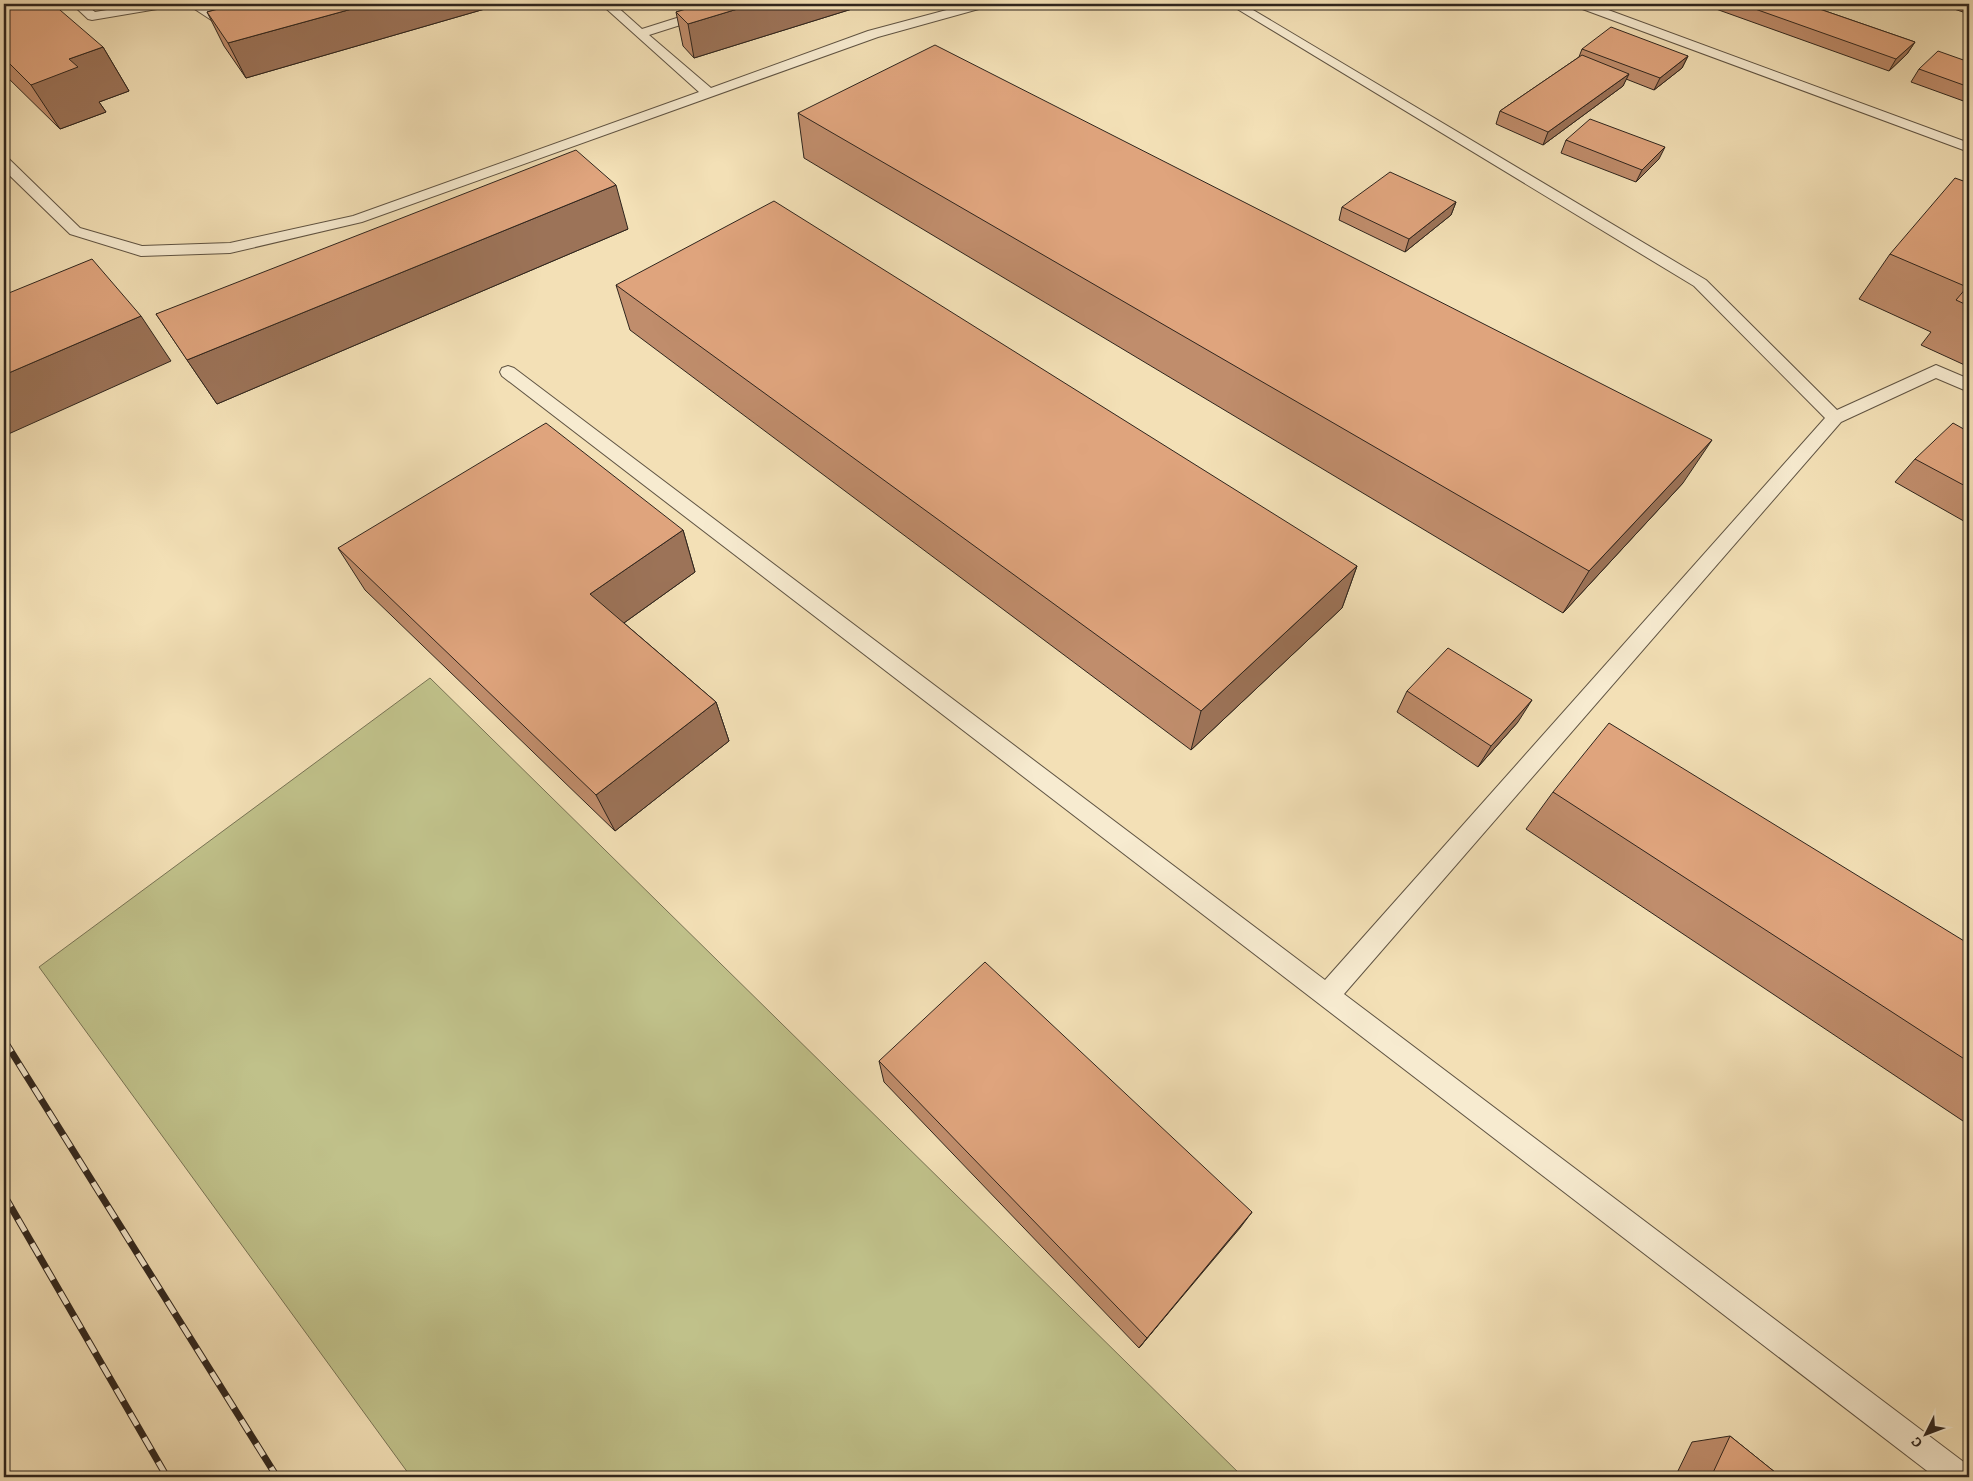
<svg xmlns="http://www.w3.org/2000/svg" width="1973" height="1481" font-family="Alegreya,serif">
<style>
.green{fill:#c0c18a;stroke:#787354}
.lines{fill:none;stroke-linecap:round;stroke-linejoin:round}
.lane-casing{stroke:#605443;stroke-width:2}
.lane{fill:#f7ebd0;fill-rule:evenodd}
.rail-casing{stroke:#2f251d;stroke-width:7}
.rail{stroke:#f7ebd0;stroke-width:5;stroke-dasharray:14;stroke-linecap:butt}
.wall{fill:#c08d6c;stroke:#2f251d}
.shaded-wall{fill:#9c7358;stroke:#2f251d}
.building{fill:#dfa47d;stroke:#2f251d}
</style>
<rect width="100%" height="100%" fill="#f3e0b6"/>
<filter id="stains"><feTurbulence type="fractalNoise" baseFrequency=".004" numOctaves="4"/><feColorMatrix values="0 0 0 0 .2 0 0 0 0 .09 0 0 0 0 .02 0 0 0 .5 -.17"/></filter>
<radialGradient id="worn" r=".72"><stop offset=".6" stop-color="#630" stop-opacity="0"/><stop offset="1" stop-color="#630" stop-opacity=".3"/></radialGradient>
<path class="green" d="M430,678l813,799h-832l-372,-510z"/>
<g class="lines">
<defs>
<path id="lane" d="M72,4h13l10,8 47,-8h27l-6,4 -71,12 -4,-1z
M187,4h14l38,24 -1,3h-10z
M601,4h13l28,25 79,-25h18l-2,3 -88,28 62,53 157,-57 101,-27h19l-2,3 -108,30 -516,185 -132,31 -89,3 -71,-22 -66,-64v-12l5,1 71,69 62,18 88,-3 123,-27 346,-124z
M1229,4h14l463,276 131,130 99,-45 33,14v13l-33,-14 -95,44 -497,572 625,472v11h-34l-1433,-1101 -2,-4 2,-4 6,-2 6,2 811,612 500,-562 -131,-132z
M1575,4h17l377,139v9l-392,-145z"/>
</defs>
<use href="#lane" class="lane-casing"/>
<use href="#lane" class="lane"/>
<defs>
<path id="rail" d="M4,1040l273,437
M4,1195l163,282"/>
</defs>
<use href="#rail" class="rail-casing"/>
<use href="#rail" class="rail"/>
</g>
<path class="wall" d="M4,4l99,43 26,44 -30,11 7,10 -46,17 -56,-55z
M237,4h265l-256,74 -22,-32 -17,-34z
M703,4h165l-174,54 -11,-12 -7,-34z
M1702,4h103l110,38 -8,12 -18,17z
M1939,4h30v10z
M1582,49l106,7 -6,12 -28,22 -28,-11 -3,7 -80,59 -47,-21 4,-13 79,-54z
M1969,62v41l-58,-21 8,-13z
M798,113l885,370 -120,130 -759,-455z
M1566,140l93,19 -23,23 -75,-29z
M1969,183v184l-48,-22 10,-13 -72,-33 31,-45z
M1456,202l-5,13 -46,37 -66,-32 3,-13z
M628,229l-411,175 -61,-90z
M616,285l741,281 -15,42 -151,142 -561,-420z
M1969,432v92l-74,-42 20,-23z
M683,530l12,42 -71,51 92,79 13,39 -114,90 -250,-241 -27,-42z
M1407,691l111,31 -40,45 -81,-55z
M1553,792l416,152v181l-443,-296z
M879,1061l373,151 -113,136 -255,-266z
M1730,1436l51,41h-106l17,-35z"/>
<path class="shaded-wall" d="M370,4h132l-256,74 -18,-35z
M754,4h114l-174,54 -6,-34z
M1915,42l-8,12 -18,17 7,-12z
M103,47l26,44 -30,11 7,10 -46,17 -29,-44 38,-26z
M1688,56l-6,12 -28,22 6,-12z
M1629,74l-6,12 -80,59 5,-13z
M1665,147l-6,12 -23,23 6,-12z
M616,185l12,44 -411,175 -30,-44z
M1456,202l-5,13 -46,37 4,-13z
M141,316l30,45 -167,75v-61z
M1712,440l-29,43 -120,130 26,-42z
M683,530l12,42 -88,63 -17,-41z
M1357,566l-15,42 -151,142 10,-39z
M1532,700l-14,22 -40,45 13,-21z
M716,702l13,39 -114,90 -19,-36z
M1252,1212l-12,16 -101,120 8,-10z"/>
<path class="building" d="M4,4h49l50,43 -34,12 9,8 -47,18 -27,-27z
M237,4h133l-142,39 -21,-31z
M703,4h51l-66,20 -12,-12z
M1741,4h64l110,38 -19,17z
M1611,27l77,29 -28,22 -78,-29z
M935,45l777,395 -123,131 -791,-458z
M1938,51l31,11v25l-50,-18z
M1582,55l47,19 -81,58 -48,-21z
M1590,119l75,28 -23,23 -76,-30z
M576,150l40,35 -429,175 -31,-46z
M1390,172l66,30 -47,37 -67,-32z
M1955,178l14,5v123l-13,-6 11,-13 -77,-33z
M774,201l583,365 -156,145 -585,-426z
M92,259l49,57 -137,59v-80z
M546,423l137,107 -93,64 126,108 -120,93 -258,-247z
M1953,423l16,9v56l-54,-29z
M1448,648l84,52 -41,46 -84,-55z
M1609,723l360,221v118l-416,-270z
M985,962l267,250 -105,126 -268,-277z
M1730,1436l51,41h-70z"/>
<rect width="1973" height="1481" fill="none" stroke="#f3e0b6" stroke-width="20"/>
<rect x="5" y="5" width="1963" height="1471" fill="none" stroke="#2f251d" stroke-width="2.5"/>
<rect x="10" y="10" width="1953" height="1461" fill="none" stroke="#2f251d"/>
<g transform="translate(1926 1434) rotate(228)" stroke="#f7ebd0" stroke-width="4" paint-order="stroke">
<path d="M0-4L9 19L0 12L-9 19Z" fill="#2f251d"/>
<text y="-8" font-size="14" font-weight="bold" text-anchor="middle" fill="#2f251d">С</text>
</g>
<rect width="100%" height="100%" filter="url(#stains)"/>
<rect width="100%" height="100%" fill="url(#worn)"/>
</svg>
